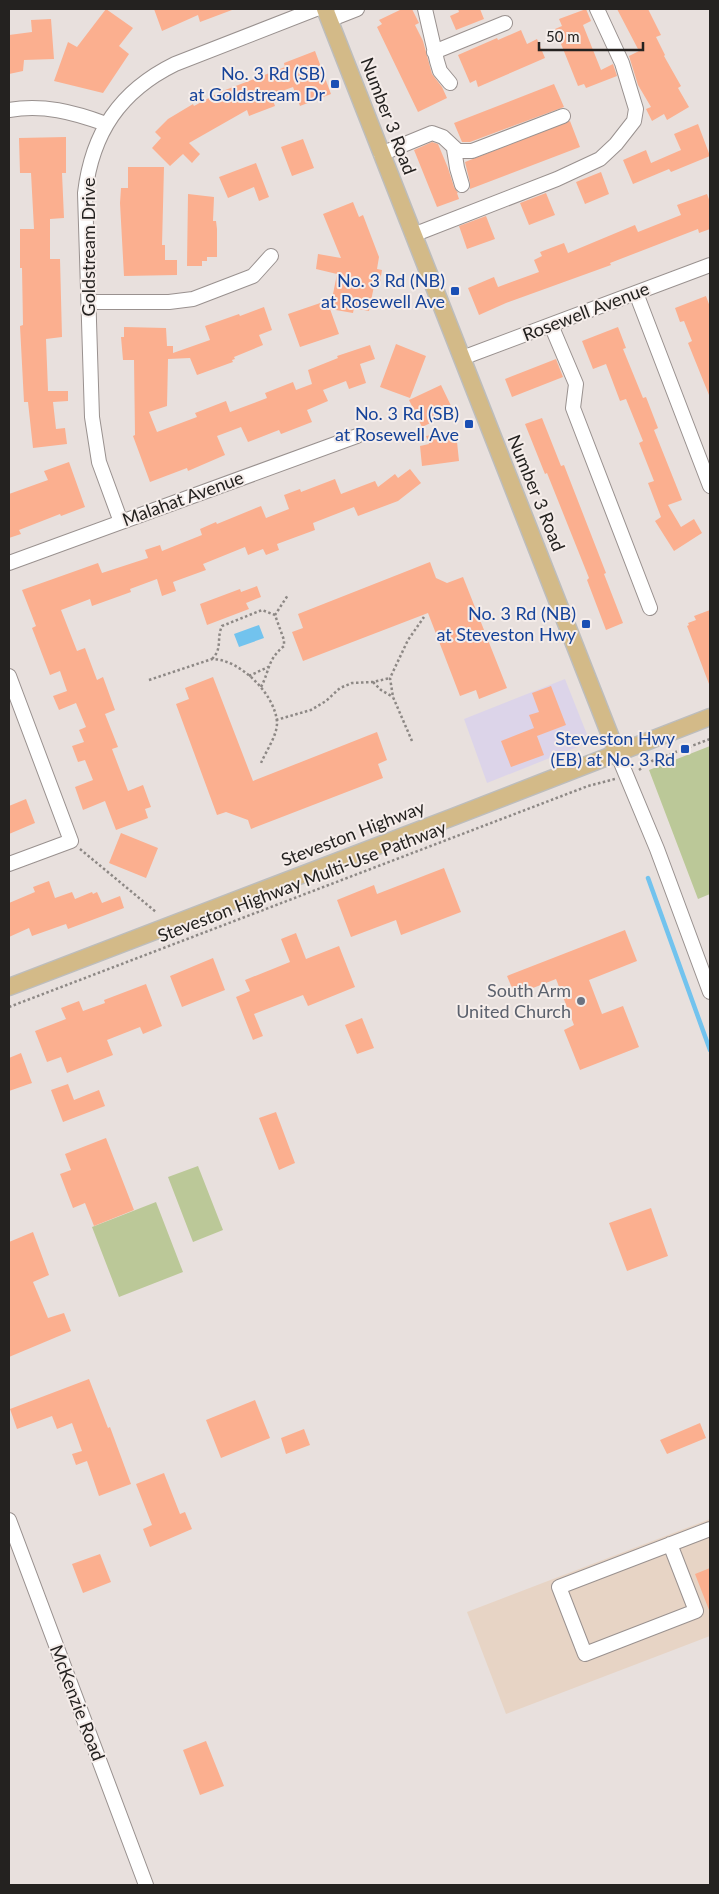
<svg xmlns="http://www.w3.org/2000/svg" width="719" height="1894" font-family="Lato,sans-serif">
<style>
.commercial{fill:#dcd4e9}
.education{fill:#e7d4c5}
.green{fill:#bbc898}
.water{fill:#72c3ee}
.lines{fill:none;stroke-linecap:round;stroke-linejoin:round}
.stream{stroke:#72c3ee;stroke-width:4.5}
.building{fill:#fbaf8f}
.minor-casing{stroke:#99918f;stroke-width:16}
.major-casing{stroke:#bdbdbc;stroke-width:19}
.path{stroke:#8d8885;stroke-width:2.5;stroke-dasharray:2.5 2.5;stroke-linecap:butt}
.minor{stroke:#fff;stroke-width:14}
.major{stroke:#d3ba88;stroke-width:16}
.transit-dot{fill:#1a4fb4;stroke:#f5edea;stroke-width:2}
.worship-dot{fill:#6b7280;stroke:#f5edea;stroke-width:2}
.labels{text-anchor:middle;stroke-width:4;stroke-linejoin:round;paint-order:stroke}
.transit-label{font-size:18px;fill:#164399;stroke:#f5edea;text-anchor:end}
.street-label{font-size:18px;fill:#242220;stroke:#f5edea}
.worship-label{font-size:18px;fill:#5b616d;stroke:#f5edea;text-anchor:end}
</style>
<rect width="100%" height="100%" fill="#e8e0dd"/>
<path class="commercial" d="M565,679l25,63 -103,41 -23,-64z"/>
<path class="education" d="M710,1519v117l-204,78 -39,-102z"/>
<path class="green" d="M710,746v148l-12,5 -49,-129z
M198,1166l25,64 -30,12 -25,-65z
M156,1202l27,70 -64,25 -27,-70z"/>
<path class="water" d="M259,625l5,13 -25,9 -5,-13z"/>
<g class="lines">
<path class="stream" d="M648,878l62,172"/>
</g>
<path class="building" d="M106,9l27,19 -14,18 10,8 -26,39 -49,-12 14,-39 9,5z
M154,9h78v1l-32,12 -2,-7 -36,16z
M402,9h10l7,14 -4,2 8,16 9,33 10,13 5,11 -29,14 -41,-85 5,-3 -3,-4z
M458,9h22l4,10 -28,11 -6,-14 9,-4z
M586,9l5,12 -8,4 18,45 12,-6 4,12 -31,12 -2,-4 -6,2 -23,-57 7,-3 -3,-7z
M617,9h31l13,26 -5,2 9,18 -1,1 17,30 -3,2 11,19 -22,13 -3,-6 -12,7 -6,-12 5,-2 -13,-22 -9,-29 10,-5z
M51,19l3,40 -30,1 -1,11 -14,3v-39l23,-3 -1,-12z
M521,30l6,14 10,-5 8,19 -67,29 -2,-7 -6,3 -12,-28 39,-17 1,2z
M315,51l16,43 -31,12 -7,-19 -22,8 4,11 -26,10 -2,-6 -58,33 11,11 -8,9 -9,-9 -13,12 -18,-18 9,-10 -6,-6 13,-13 25,-15 1,2 26,-14 65,-25 -1,-4z
M554,84l10,23 -94,35h-8l-8,-19z
M570,121l10,26 -110,42v-6l-5,-21z
M698,124l12,32 -39,16 -2,-3 -36,15 -10,-24 23,-10 5,13 30,-13 -7,-16z
M66,137v36h-4l2,45 -14,1v40h10l2,78 -16,2 2,52h20v10l-15,1 3,27 9,-1 2,16 -34,4 -5,-46h-4l-4,-76 3,-1 -1,-57h-2v-39h14l-3,-56h-11l-1,-35z
M303,139l11,29 -22,8 -11,-29z
M432,142l6,2 10,24 6,19 4,6h-1l2,6 -22,8 -23,-57z
M256,163l13,34 -10,4 -5,-14 -26,11 -9,-21z
M128,167h36l-2,78h3v15h12v15l-53,1 -4,-73 1,-15h7z
M601,172l8,22 -24,10 -9,-22z
M546,193l9,22 -26,10 -9,-22z
M188,194l26,3 -1,24h3l1,8v28h-10v4h-5v5h-15z
M707,194l3,8v27l-11,4 -1,-4 -88,34 1,2 -105,38 -27,12 -11,-27 26,-11 4,10 41,-15 -5,-12 8,-4 -2,-4 24,-9 4,10 67,-28 3,7 43,-17 -4,-10z
M353,202l6,15 4,-2 16,42 -2,12 5,1 -2,12 -5,-1 -6,30 -15,-3 -1,5 -23,-4 9,25 -39,13 -12,-33 44,-15 5,-25 -21,-5 2,-15 23,4 -18,-44z
M486,216l9,23 -28,10 -8,-23z
M706,296l4,11 -1,88 -21,-52 4,-2 -8,-20 -4,1 -5,-14z
M264,307l8,23 -13,5 4,10 -29,12 1,2 -3,1 1,2 -36,13 -7,-17 -22,1 -1,47 -18,6 8,20 40,-15 -2,-4 31,-12 4,11 37,-14 -2,-5 28,-11 3,8 16,-6 -4,-14 30,-12 -1,-2 33,-11 5,14 -15,5 6,19 -17,6 -3,-8 -23,9 5,11 -21,9 5,12 -31,12 -2,-4 -31,12 -7,-15 -24,9 8,19 -37,16 -1,-3 -37,14 -17,-46 2,-1 -1,-75h-11l-2,-23h3v-10l42,1 1,18h6v7l37,-13 -5,-14 34,-12 1,2z
M618,327l8,21 -3,1 20,49 3,-1 12,31 -4,2 28,70 -14,5 13,22 13,-8 8,14 -28,18 -19,-30 6,-4 -13,-34 6,-2 -15,-38 4,-2 -17,-42 -6,2 -14,-37 -13,5 -11,-28z
M396,344l30,12 -16,42 -30,-11z
M556,359l7,18 -51,20 -7,-18z
M441,385l13,27 -32,15 -13,-27z
M542,418l19,48 3,-1 42,108 -2,1 19,49 -17,7 -19,-50 2,-2 -42,-105 -2,1 -20,-50z
M456,432l3,29 -37,5 -2,-20 9,-2 -3,-8z
M69,462l16,45 -24,9 -1,-2 -41,16 2,4 -12,4v-44l39,-14 -4,-9z
M410,469l11,14 -23,18 -40,15 -4,-9 -41,16 2,7 -38,14 2,6 -13,5 -3,-6 -15,6 -3,-8 -42,17 3,6 -33,12 3,9 -14,5 -5,-17 -27,10 1,3 -39,14 -2,-7 -29,11 16,41 8,-3 12,32 6,-3 12,33 -10,4 13,33 -6,2 16,42 15,-6 8,22 -6,2 3,9 -32,12 -11,-29 -22,9 -8,-23 18,-7 -8,-20 -7,2 -6,-16 12,-4 -5,-12 7,-3 -10,-24 -17,7 -6,-14 14,-5 -7,-20 -10,4 -18,-47 4,-2 -14,-36 76,-27 4,10 46,-15 -3,-8 15,-5 2,6 40,-16 -2,-6 16,-7 1,2 44,-18 5,12 23,-9 -5,-14 16,-6 1,3 34,-13 6,15 34,-13 3,6 17,-13 3,4z
M430,562l6,16 11,5 16,-6 44,111 -28,11 -3,-9 -16,6 -32,-83 -125,48 -11,-29 11,-4 -5,-14z
M257,586l4,11 -15,6 3,6 -42,16 -7,-21 40,-15 1,3z
M710,610v74h-1l-22,-58 2,-1 -1,-2 8,-3 -2,-4z
M213,677l40,104 124,-49 10,28 -9,4 5,14 -132,51 -3,-9 -22,-8 -9,3 -41,-111 13,-5 -4,-11z
M551,686l15,39 -29,11 -8,-21 10,-3 -7,-19z
M534,728l10,27 -33,12 -10,-26z
M26,799l9,24 -26,11v-28z
M121,833l37,15 -12,30 -37,-15z
M444,868l17,44 -60,23 -5,-15 -45,17 -14,-37 37,-15 3,9z
M49,881l6,17 17,-6 3,7 17,-7 1,2 4,-2 5,11 18,-7 4,12 -56,21 -2,-5 -34,12 -3,-8 -20,9v-34l26,-11 -2,-5z
M625,930l12,31 -48,19 13,34 21,-8 16,41 -59,23 -16,-40 10,-5 -18,-46 -41,16 -8,-19z
M296,933l10,26 33,-13 16,41 -47,19 -5,-11 -49,19 9,22 -10,4 -17,-43 14,-6 -5,-11 45,-18 -9,-23z
M213,958l12,32 -43,17 -12,-31z
M146,984l16,42 -19,8 -3,-7 -33,13 6,15 -46,18 -6,-16 -14,5 -12,-31 31,-12 -5,-11 18,-7 4,10 22,-8 -1,-3z
M362,1018l12,30 -17,6 -12,-29z
M21,1053l11,30 -23,8v-33z
M68,1084l6,16 25,-10 6,16 -42,16 -12,-32z
M276,1112l19,51 -16,7 -20,-52z
M106,1138l28,72 -40,16 -9,-23 -12,5 -13,-34 11,-4 -6,-16z
M651,1208l17,48 -41,15 -18,-48z
M33,1232l16,43 -16,7 15,36 16,-5 7,18 -62,26v-115z
M89,1379l19,49 2,-1 21,57 -32,12 -12,-35 -11,4 -4,-11 10,-3 -10,-28 -15,6 -5,-13 -35,13 -7,-20z
M255,1400l15,38 -49,20 -15,-38z
M700,1423l6,15 -39,16 -7,-14z
M304,1429l6,16 -24,9 -5,-16z
M164,1473l16,41 5,-2 7,17 -42,18 -7,-18 9,-4 -16,-41z
M100,1554l11,28 -28,11 -11,-29z
M710,1568v42h-1l-14,-36z
M206,1741l18,45 -24,9 -17,-45z"/>
<g class="lines">
<defs>
<path id="minor" d="M425,9l12,52 3,10 10,12
M329,20l28,-11
M434,52l71,-29
M9,110c34,-6 64,2 97,14
M454,149l3,19 5,17
M381,154l51,-21 11,4 15,14h14l91,-35
M413,235l144,-56 43,-20 16,-15 18,-23 2,-12 -14,-46 -25,-54
M636,293l74,193
M89,302h80l24,-3 60,-23 18,-20
M551,325l25,59 -3,24 77,200
M462,358l248,-93
M121,522l-22,-60 -7,-45 -7,-224c7,-60 35,-102 90,-129l141,-55
M9,563l348,-127
M9,676l62,165 -62,23
M617,753l40,96 53,143
M9,1520l137,365
M670,1544l26,67 -111,43 -26,-67 151,-58"/>
<path id="major" d="M325,9l292,744
M9,987l444,-170 257,-100"/>
</defs>
<use href="#minor" class="minor-casing"/>
<use href="#major" class="major-casing"/>
<path class="path" d="M212,659c11,-11 4,-20 10,-33l40,-16 13,5
M249,676l19,-9
M149,680l63,-21c28,0 64,36 65,64 0,13 -11,28 -16,40
M373,682l8,8 12,7
M261,687c9,-17 6,-27 23,-41v-6l-9,-25 13,-20
M276,720l35,-10 15,-9 14,-13 12,-5 21,-1 17,-4
M412,741l-19,-44 -3,-19 18,-38 16,-23
M639,770l13,-9 58,-22
M80,849l76,63
M9,1007l579,-221 27,-7"/>
<use href="#minor" class="minor"/>
<use href="#major" class="major"/>
</g>
<g class="transit-dot">
<rect x="330" y="79" width="10" height="10" rx="2.5"/>
<rect x="450" y="286" width="10" height="10" rx="2.5"/>
<rect x="464" y="419" width="10" height="10" rx="2.5"/>
<rect x="581" y="619" width="10" height="10" rx="2.5"/>
<rect x="680" y="744" width="10" height="10" rx="2.5"/>
</g>
<circle class="worship-dot" cx="581" cy="1001" r="5"/>
<g class="labels">
<g class="transit-label">
<text x="325" y="80">No. 3 Rd (SB)<tspan x="325" dy="21">at Goldstream Dr</tspan></text>
<text x="445" y="287">No. 3 Rd (NB)<tspan x="445" dy="21">at Rosewell Ave</tspan></text>
<text x="459" y="420">No. 3 Rd (SB)<tspan x="459" dy="21">at Rosewell Ave</tspan></text>
<text x="576" y="620">No. 3 Rd (NB)<tspan x="576" dy="21">at Steveston Hwy</tspan></text>
<text x="675" y="745">Steveston Hwy<tspan x="675" dy="21">(EB) at No. 3 Rd</tspan></text>
</g>
<g class="street-label">
<text transform="translate(388 116) rotate(69)" y="6">Number 3 Road</text>
<text transform="translate(89 247) rotate(-90)" y="6">Goldstream Drive</text>
<text transform="translate(586 312) rotate(-21)" y="6">Rosewell Avenue</text>
<text transform="translate(536 493) rotate(68)" y="6">Number 3 Road</text>
<text transform="translate(183 499) rotate(-20)" y="6">Malahat Avenue</text>
<text transform="translate(353 834) rotate(-21)" y="6">Steveston Highway</text>
<text transform="translate(302 882) rotate(-21)" y="6">Steveston Highway Multi-Use Pathway</text>
<text transform="translate(77 1703) rotate(69)" y="6">McKenzie Road</text>
</g>
<g class="worship-label">
<text x="571" y="997">South Arm<tspan x="571" dy="21">United Church</tspan></text>
</g>
</g>
<rect width="719" height="1894" fill="none" stroke="#242220" stroke-width="20"/>
<path d="M539 42v8h104v-8" fill="none" stroke="#242220" stroke-width="2.5"/>
<text x="546" y="42" font-size="15" fill="#242220" stroke="#f5edea" stroke-width="4" paint-order="stroke">50 m</text>
</svg>
